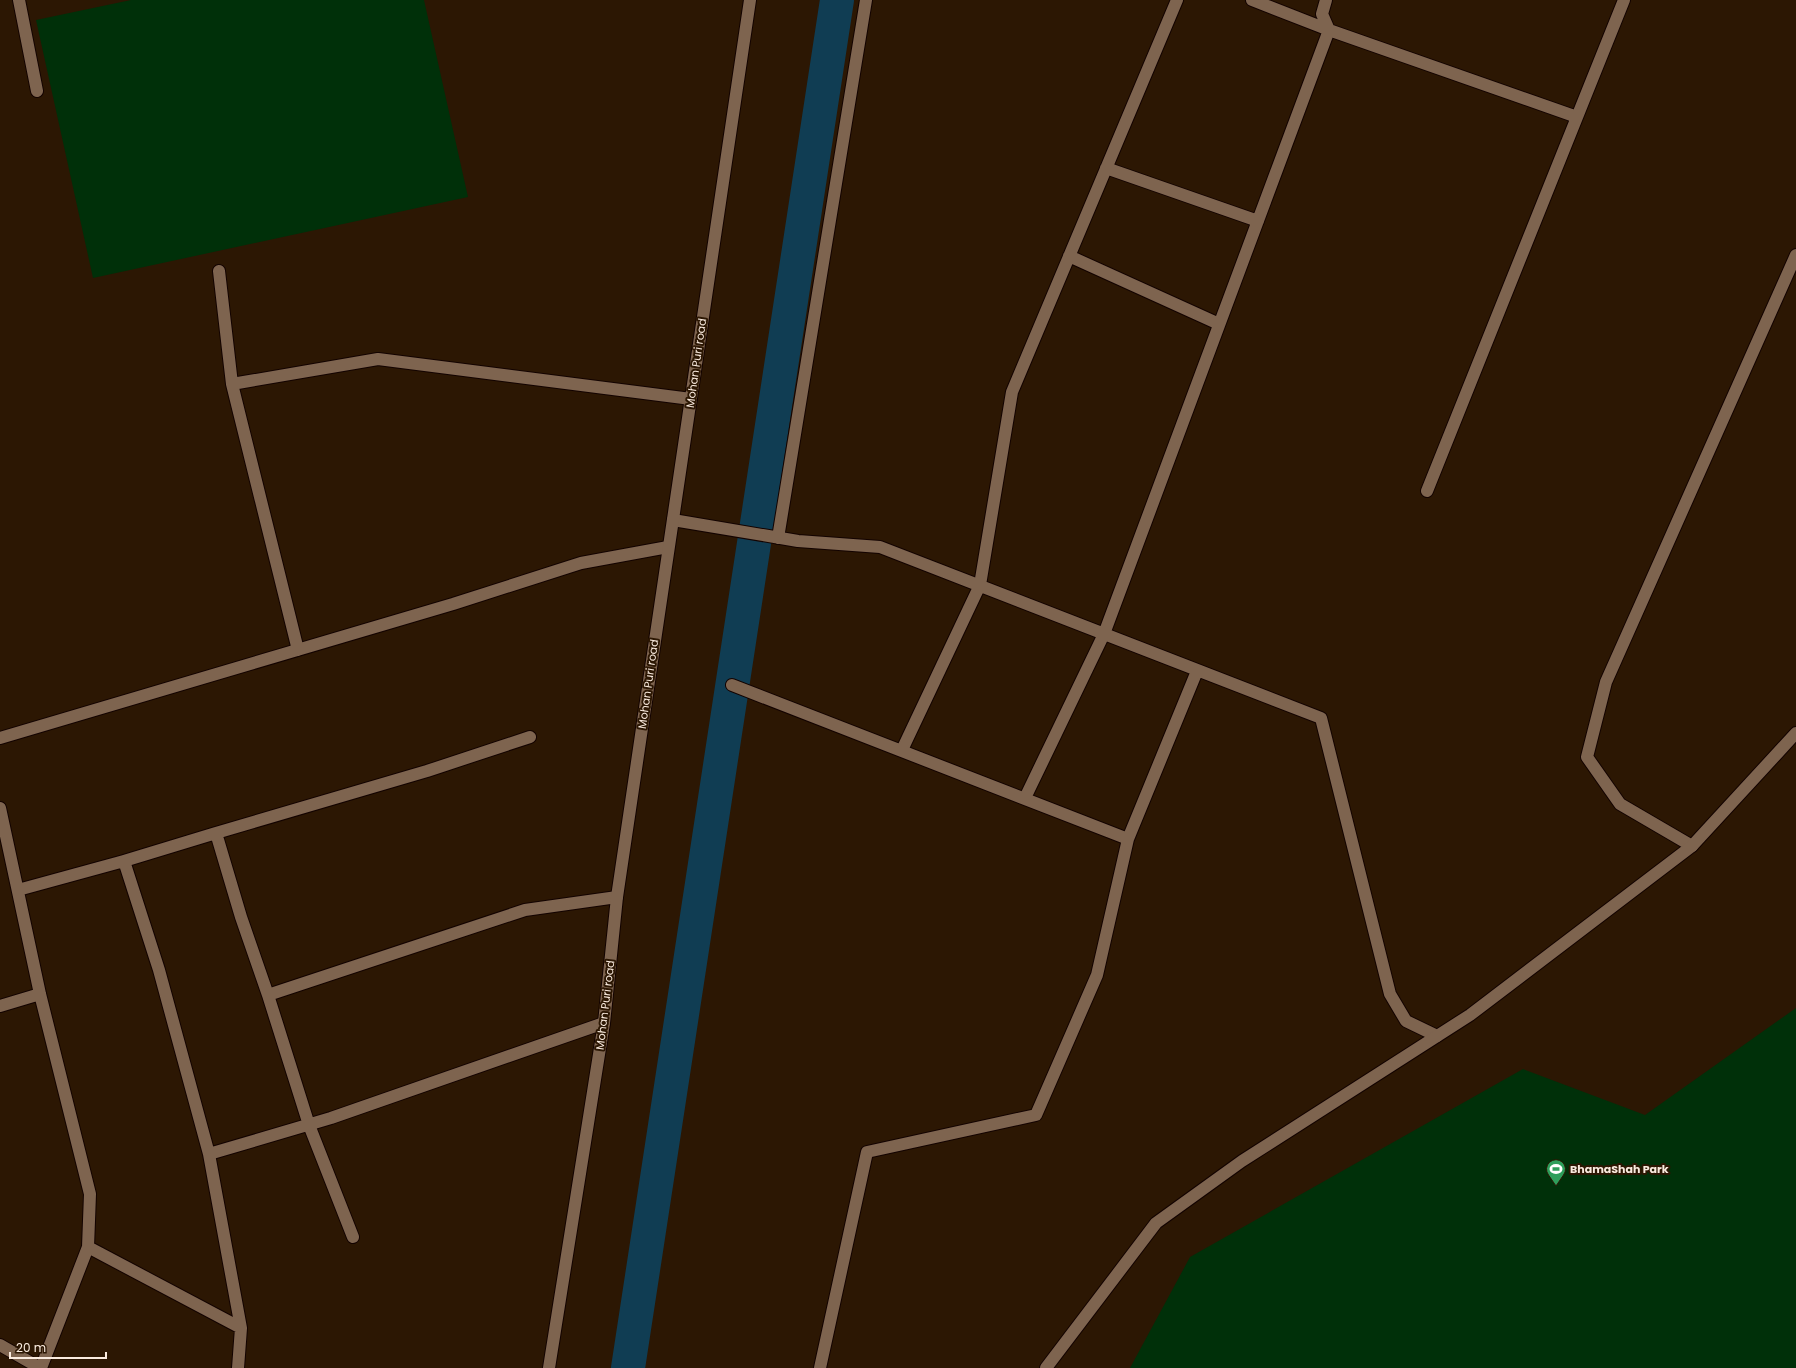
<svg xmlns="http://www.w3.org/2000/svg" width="1796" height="1368" font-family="Poppins,sans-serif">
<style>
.green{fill:#003009}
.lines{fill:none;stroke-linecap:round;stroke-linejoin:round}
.canal{stroke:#103d53;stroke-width:34}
.street-casing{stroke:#130300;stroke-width:14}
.secondary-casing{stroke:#130300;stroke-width:14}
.street{stroke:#7e644f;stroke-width:12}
.secondary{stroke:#7e644f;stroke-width:12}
.labels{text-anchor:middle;stroke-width:4;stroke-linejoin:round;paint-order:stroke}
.street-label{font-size:11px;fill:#faebdf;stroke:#2c1703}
.poi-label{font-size:11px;font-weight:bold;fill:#faebdf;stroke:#2c1703;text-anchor:start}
</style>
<rect width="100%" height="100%" fill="#2c1703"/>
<path class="green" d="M131,0h293l44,197 -375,81 -57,-258z
M1796,1008v360h-666l60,-111 333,-188 122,46z"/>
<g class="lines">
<path class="canal" d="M628,1368l209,-1368"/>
<defs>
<path id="street" d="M19,0l18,91
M1326,0l-4,14 7,16 248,87
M1106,168l152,53
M1069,256l150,68
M219,271l13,113
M1427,491l197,-491
M673,520l125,21 82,6 441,171 69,276 16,27 31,15
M778,538l88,-538
M298,650l-66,-266 146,-25 313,40
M732,685l396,154
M0,738l453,-134 128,-41 87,-16
M902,750l78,-165 32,-193 165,-392
M1025,798l79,-164 225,-604 -77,-30
M0,808l40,186 50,200 -2,53 -47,121
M1692,846l-72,-42 -33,-47 19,-75 190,-427
M124,861l35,109 50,184
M18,890l106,-29 92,-28
M268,995l257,-85 92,-13
M0,1006l40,-12
M353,1237l-44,-112 -41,-130 -27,-78 -25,-84 211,-62 103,-34
M88,1247l153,81 -32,-174 122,-36 273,-95
M0,1345l40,23
M238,1368l3,-40
M820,1368l47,-216 169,-37 61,-140 31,-136 69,-168"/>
<path id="secondary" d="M549,1368l55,-345 13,-126 133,-897
M1046,1368l110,-145 86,-62 228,-146 222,-169 104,-113"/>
</defs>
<use href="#street" class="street-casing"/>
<use href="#secondary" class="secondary-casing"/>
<use href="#street" class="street"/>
<use href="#secondary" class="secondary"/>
</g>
<defs>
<symbol id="stadium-pin" viewBox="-11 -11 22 30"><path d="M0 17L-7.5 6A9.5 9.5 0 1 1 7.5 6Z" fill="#2e9e5b" stroke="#2c1703"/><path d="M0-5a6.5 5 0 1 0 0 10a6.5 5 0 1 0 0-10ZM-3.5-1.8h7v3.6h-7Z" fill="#fff"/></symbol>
</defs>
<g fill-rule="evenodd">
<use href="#stadium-pin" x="1545" y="1158" width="22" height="30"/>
</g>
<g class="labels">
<g class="street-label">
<text transform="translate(696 363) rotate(-82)" y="4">Mohan Puri road</text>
<text transform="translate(648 684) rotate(-82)" y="4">Mohan Puri road</text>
<text transform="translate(605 1005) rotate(-83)" y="4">Mohan Puri road</text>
</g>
<g class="poi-label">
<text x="1570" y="1173">BhamaShah Park</text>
</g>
</g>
<path d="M10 1352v6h96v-6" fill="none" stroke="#faebdf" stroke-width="2"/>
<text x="16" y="1352" font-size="12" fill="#faebdf" stroke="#2c1703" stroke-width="3" paint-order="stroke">20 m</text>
</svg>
